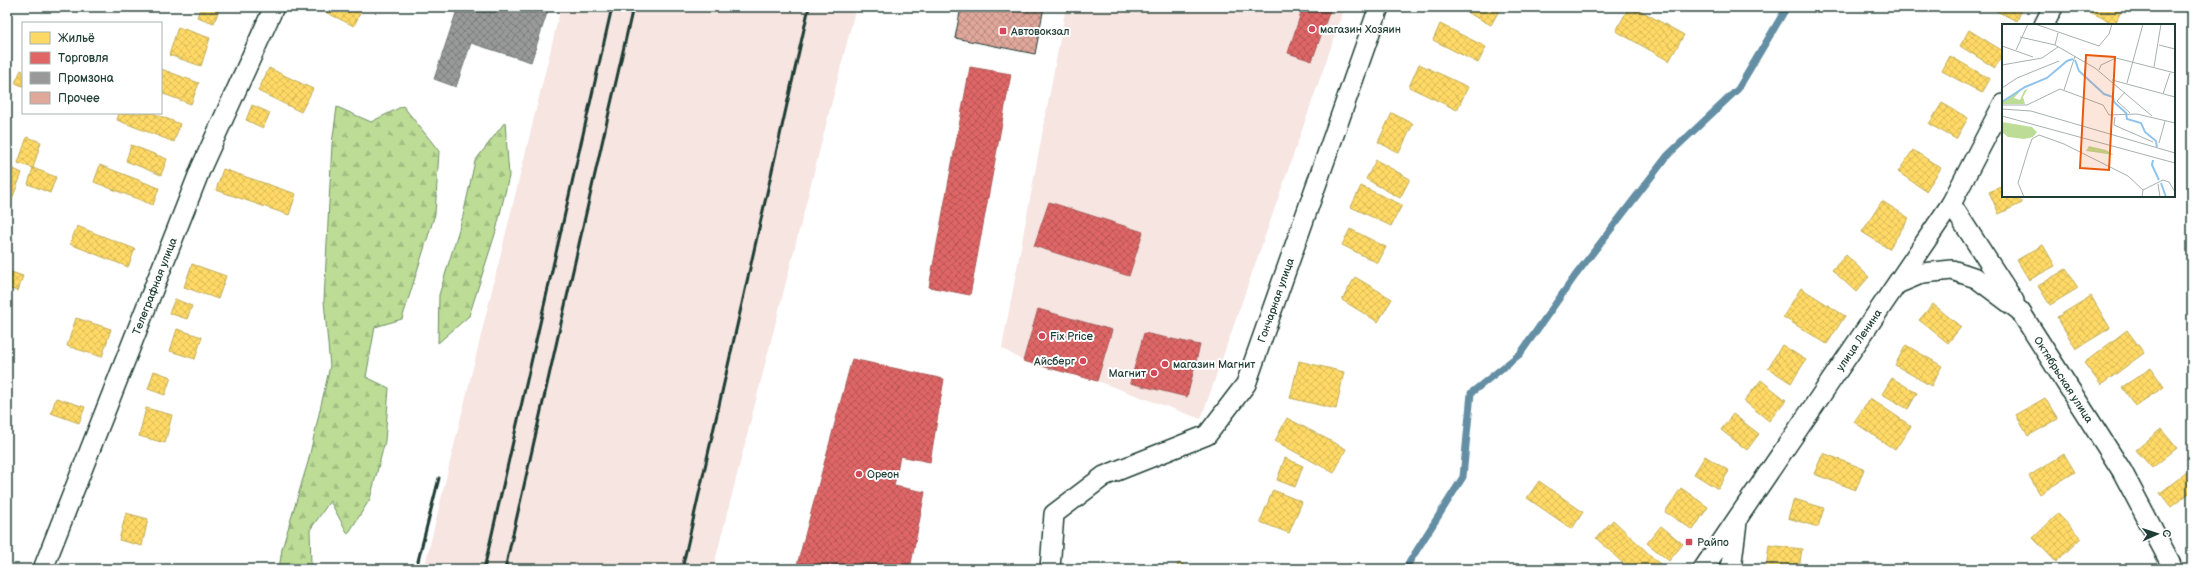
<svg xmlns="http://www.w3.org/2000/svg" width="2199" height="576" font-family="'Balsamiq Sans',sans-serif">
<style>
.built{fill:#f6e5e1}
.forest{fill:url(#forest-firs);stroke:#6e8d65}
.homes{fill:url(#homes-cross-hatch);stroke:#bcaa57}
.shops{fill:url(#shops-cross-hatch);stroke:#a65a57}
.industry{fill:url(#industry-cross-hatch);stroke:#747d7b}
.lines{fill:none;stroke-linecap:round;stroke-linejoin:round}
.stream{stroke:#638ea3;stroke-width:7}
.building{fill:url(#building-cross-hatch);stroke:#1f3d34}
.minor-casing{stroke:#1f3d34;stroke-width:22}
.minor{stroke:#fff;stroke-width:19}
.rail{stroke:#1f3d34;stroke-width:3}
.poi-dot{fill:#d1495b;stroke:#fff;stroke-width:1.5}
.labels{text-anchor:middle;stroke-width:4;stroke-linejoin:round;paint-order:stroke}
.poi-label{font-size:11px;fill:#1f3d34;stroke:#fff;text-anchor:start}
.street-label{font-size:11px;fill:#1f3d34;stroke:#fff}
.inset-river{fill:none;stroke:#90c4ed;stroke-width:2}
.inset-road{fill:none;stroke:#a5b1ae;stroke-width:1}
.view{fill:#e8590c;fill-opacity:0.15;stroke:#e8590c;stroke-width:2}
.inset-edge{fill:none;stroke:#1f3d34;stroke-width:2}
</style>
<defs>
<pattern id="forest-firs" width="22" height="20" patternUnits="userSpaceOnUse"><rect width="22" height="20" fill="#bddd96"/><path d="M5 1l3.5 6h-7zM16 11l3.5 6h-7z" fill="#a2bf82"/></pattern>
<pattern id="homes-cross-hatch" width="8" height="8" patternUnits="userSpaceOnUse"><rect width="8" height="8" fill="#ffd966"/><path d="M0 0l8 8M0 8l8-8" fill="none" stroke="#dabb59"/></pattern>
<pattern id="shops-cross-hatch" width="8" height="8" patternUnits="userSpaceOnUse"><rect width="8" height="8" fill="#e06666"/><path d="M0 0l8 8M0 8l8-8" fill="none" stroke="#b55555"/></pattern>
<pattern id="industry-cross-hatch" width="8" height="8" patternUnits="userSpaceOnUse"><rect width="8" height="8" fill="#999"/><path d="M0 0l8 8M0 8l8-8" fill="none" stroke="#7c7e7e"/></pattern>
<pattern id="building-cross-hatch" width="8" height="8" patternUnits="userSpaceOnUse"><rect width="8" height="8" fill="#e0a79b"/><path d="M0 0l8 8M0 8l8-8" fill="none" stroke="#b5897f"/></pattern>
</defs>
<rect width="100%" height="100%" fill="#fff"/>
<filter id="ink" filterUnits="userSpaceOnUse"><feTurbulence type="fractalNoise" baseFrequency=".025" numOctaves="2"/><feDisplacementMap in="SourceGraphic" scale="8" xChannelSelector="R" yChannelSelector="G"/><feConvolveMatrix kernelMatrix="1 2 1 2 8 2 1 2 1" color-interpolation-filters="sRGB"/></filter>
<g filter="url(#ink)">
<path class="built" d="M561,7h295l-143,562h-289z
M1066,7h279l-144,412 -104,-38 -74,-20 -21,-13z"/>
<path class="forest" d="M403,106l36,45 -4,63 -33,105 -27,8 -9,50 23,11 -4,53 -15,58 -22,35 -18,-33 -20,29 1,34 2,5h-34l3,-20 26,-87 22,-96 -6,-65 8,-157 5,-37 34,15z
M505,122l4,54 -13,55 -27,85 -31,27 1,-48 24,-79 12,-55z"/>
<path class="homes" d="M201,7h19l-6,16 -17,-6z
M315,7h48l-9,19z
M1457,7h44l-10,18z
M1629,7h5l50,28 -15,26 -53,-30z
M1988,7h35l-6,14z
M2090,7h33l-8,17 -27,-13z
M1440,24l46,23 -8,16 -45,-23z
M178,27l32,11 -9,28 -32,-11z
M1969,30l34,21v4l-8,13 -35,-22z
M1950,56l40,23 -8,14 -40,-22z
M1419,64l49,23 -11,23 -48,-23z
M269,68l44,21 -12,23 -43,-21z
M161,69l38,14 -8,21 -30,-11z
M21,70l2,1v15l-8,-3z
M1942,103l26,15 -12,21 -27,-15z
M252,105l18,8 -7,15 -17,-8z
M119,113h34l27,11 -6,18 -57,-22z
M1392,113l21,11 -14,29 -21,-11z
M27,137l14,5 -8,26 -15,-5z
M131,145l36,14 -6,16 -35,-14z
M1913,150l28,18 -15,23 -28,-19z
M1376,160l34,19 -10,19 -34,-19z
M100,165l59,23 -6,17 -59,-23z
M7,166l15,7 -10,26 -5,-2z
M33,168l23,9 -6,16 -22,-9z
M223,169l73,25 -7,21 -73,-25z
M1361,186l41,19 -11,21 -40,-19z
M2003,186v10h15l4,7 -23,11 -10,-22z
M1882,201l27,17 -20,31 -27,-17z
M77,226l58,23 -7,18 -58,-23z
M1350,229l36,18 -8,16 -36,-18z
M7,237l6,3 -6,17z
M2043,245l12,21 -26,14 -12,-20z
M1846,255l23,22 -13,15 -24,-22z
M192,264l34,12 -8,23 -34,-12z
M2066,269l12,19 -28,17 -12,-19z
M8,271l15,5 -5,15 -11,-3z
M1355,277l37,22 -14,23 -36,-22z
M1801,288l44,28 -18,28 -44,-27z
M2091,296l19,32 -34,21 -19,-32z
M175,299l17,7 -5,13 -18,-6z
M1933,304l28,23 -13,16 -29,-23z
M76,318l35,11 -9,28 -35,-11z
M177,329l25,8 -7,22 -25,-8z
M2127,330l17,23 -43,32 -17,-22z
M1782,345l24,15 -15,23 -23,-15z
M1906,345l36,21 -11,20 -36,-21z
M1299,361l45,11 -8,37 -46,-11z
M2151,368l13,19 -29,19 -13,-19z
M154,371l17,6 -6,18 -17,-6z
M1892,378l25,15 -9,16 -26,-15z
M1761,380l25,20 -17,21 -25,-20z
M56,398l29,9 -6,16 -28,-10z
M1870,398l41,28 -16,24 -41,-28z
M2045,398l13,21 -30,17 -12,-21z
M146,408l26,7 -7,28 -26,-7z
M1733,414l26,20 -12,16 -26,-20z
M1287,418l59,31 -12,24 -59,-32z
M2161,429l16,19 -25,20 -16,-18z
M1823,453l41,16 -8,21 -42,-16z
M2064,454l11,18 -35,22 -11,-18z
M1705,456l24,15 -11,18 -24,-15z
M1285,458l18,8 -8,21 -18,-7z
M2187,472l5,6v13l-21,16 -11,-14z
M1539,481l44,31 -11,17 -45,-31z
M1681,488l27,19 -15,23 -28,-18z
M1273,490l29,12 -13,31 -29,-11z
M1794,499l30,9 -6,19 -30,-9z
M126,513l22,6 -6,27 -23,-6z
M2058,514l23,24 -25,24 -23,-24z
M1613,520l51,48 -1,1h-34l-33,-31z
M1661,526l22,18 -14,17 -22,-18z
M1769,545l33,4 -3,20h-33z
M1178,563l16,6h-18z"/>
<path class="shops" d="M1303,7h28l-19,54 -24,-8z
M970,67l41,7 -41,221 -41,-8z
M1049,202l94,30 -14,44 -95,-30z
M1038,309l74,21 -15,51 -74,-20z
M1144,333l56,12 -13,52 -57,-14z
M852,359l92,20 -14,83 -30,-6 -6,30 31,6 -15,77h-114z"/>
<path class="industry" d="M458,7h91l-18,55 -60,-19 -15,44 -22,-8z"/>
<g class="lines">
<path class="stream" d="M1405,569l58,-92 8,-84 49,-39 55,-78 93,-121 70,-66 49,-82"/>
</g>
<path class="building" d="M961,7h83l-9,47 -80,-16z"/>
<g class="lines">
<defs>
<g id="minor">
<path d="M2044,25l9,-18"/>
<path d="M1951,204l63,97"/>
<path id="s1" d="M1897,284l26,-11 29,-3 24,8 44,33 102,160 48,91 2,7"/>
<path id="s2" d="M43,569l158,-401 73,-161"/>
<path id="s3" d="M1050,569l4,-55 50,-38 103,-41 39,-51 133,-377"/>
<path id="s4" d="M1703,569l248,-365 52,-100"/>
<path d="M1731,569l6,-47"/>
</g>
</defs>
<use href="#minor" class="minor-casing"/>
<use href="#minor" class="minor"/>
<path class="rail" d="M416,569l23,-91
M484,569l128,-562
M505,569l128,-562
M682,569l127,-562"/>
</g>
</g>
<g class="poi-dot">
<circle cx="1312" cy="29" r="4"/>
<rect x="999" y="27" width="8" height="8" rx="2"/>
<circle cx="1042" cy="336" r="4"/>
<circle cx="1083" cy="361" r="4"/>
<circle cx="1165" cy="364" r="4"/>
<circle cx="1154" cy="373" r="4"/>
<circle cx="859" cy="474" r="4"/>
<rect x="1685" y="538" width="8" height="8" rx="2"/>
</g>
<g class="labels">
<g class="poi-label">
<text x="1320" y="33">магазин Хозяин</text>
<text x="1011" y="35">Автовокзал</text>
<text x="1050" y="340">Fix Price</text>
<text x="1075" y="365" text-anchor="end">Айсберг</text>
<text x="1173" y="368">магазин Магнит</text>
<text x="1146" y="377" text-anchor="end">Магнит</text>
<text x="867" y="478">Ореон</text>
<text x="1697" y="546">Райпо</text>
</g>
<g class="street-label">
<text dy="4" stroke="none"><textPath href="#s2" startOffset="304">Телеграфная улица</textPath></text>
<text dy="4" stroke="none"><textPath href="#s3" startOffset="382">Гончарная улица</textPath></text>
<text dy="4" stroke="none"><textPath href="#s4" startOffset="277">улица Ленина</textPath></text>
<text dy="4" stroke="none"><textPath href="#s1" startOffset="219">Октябрьская улица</textPath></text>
</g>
</g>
<g transform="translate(2002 24)">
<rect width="173" height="173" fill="#fff"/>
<path d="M21,64l-9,10 6,2 4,-9 4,-3 -5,9 2,7h-23v-3zM0,98l30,5 5,5 -4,5 -9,2 -16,-2 -6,-5zM87,122l17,4 8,5 -28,-4z" fill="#bddd96"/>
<path class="inset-river" d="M73,36l4,11 25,23 9,3 1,5 12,11 1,6 14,4 4,9 11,9 1,6M0,78l23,-15 22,-9 20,-17 6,-2M151,136l-1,5 7,15M159,159l5,14"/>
<path class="inset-road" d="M33,0l64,22 10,-12 3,-10M18,13l35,8 40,23 57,48M53,21l3,-12M157,21l16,4M0,22l31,11M14,26l12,-26M0,41l40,-7 16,-11M152,43l7,-43M97,46l2,-5 15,-7 59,15M110,56l63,17M125,59l16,-59M0,64l15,-10 42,-17M62,66l11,-34M123,68l-8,9 13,12M161,70l7,-21M0,81h25l33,-16 43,16 6,10 28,-1 38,9M0,85l29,2 144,42M0,92l173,47M113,93l-1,8 39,17M157,119l6,-22M156,160l2,13M141,166l20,-10 6,2 6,10M22,173l-6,-14 10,-33 4,-11 7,-4 25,9 64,32 15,14 -1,7"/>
<path class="view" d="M84,31l29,2 -6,113 -29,-2z"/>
<rect width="173" height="173" class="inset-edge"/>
</g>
<rect width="2199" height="576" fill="none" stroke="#fff" stroke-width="24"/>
<rect x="12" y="12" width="2175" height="552" fill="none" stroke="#1f3d34" stroke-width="1.5" filter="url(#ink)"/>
<rect x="22" y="22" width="140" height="92" fill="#ffffff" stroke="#a5b1ae"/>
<rect x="30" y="32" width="20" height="12" fill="#ffd966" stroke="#a5b1ae"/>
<text x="58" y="42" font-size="12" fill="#1f3d34">Жильё</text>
<rect x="30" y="52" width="20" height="12" fill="#e06666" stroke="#a5b1ae"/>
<text x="58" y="62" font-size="12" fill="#1f3d34">Торговля</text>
<rect x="30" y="72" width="20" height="12" fill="#999999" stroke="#a5b1ae"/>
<text x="58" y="82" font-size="12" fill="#1f3d34">Промзона</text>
<rect x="30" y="92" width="20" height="12" fill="#e0a79b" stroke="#a5b1ae"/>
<text x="58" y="102" font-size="12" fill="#1f3d34">Прочее</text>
<g transform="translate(2157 534) rotate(87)" stroke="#ffffff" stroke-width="3" paint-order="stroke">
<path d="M0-3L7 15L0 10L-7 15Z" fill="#1f3d34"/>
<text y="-6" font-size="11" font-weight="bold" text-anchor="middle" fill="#1f3d34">С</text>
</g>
</svg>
